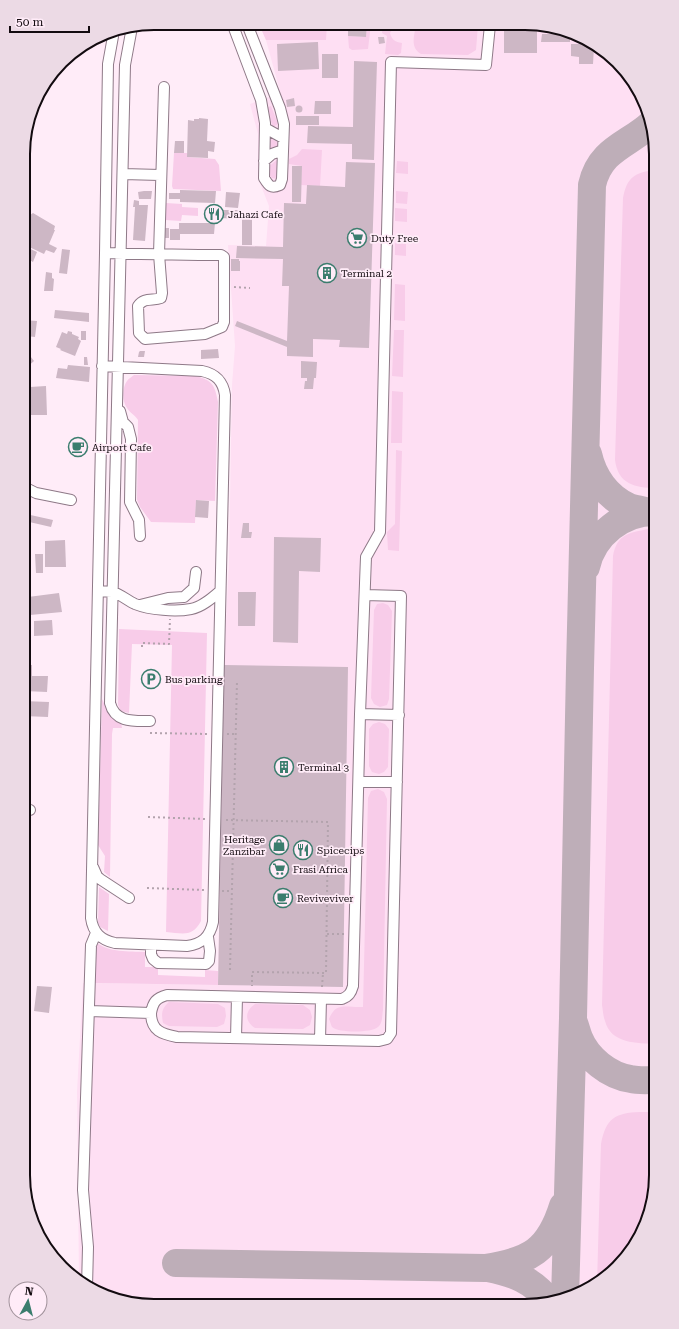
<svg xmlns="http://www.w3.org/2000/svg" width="679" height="1329" font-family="'Roboto Serif',serif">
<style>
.built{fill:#fedff3}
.green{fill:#f8cce9}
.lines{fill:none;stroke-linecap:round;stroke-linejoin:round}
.taxiway{stroke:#beaeb8;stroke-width:28}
.building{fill:#cdb7c5}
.minor-casing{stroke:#8e7987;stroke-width:12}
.path{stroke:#b3a3ad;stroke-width:2;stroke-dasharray:2 3;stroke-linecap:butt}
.minor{stroke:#fff;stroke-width:10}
.labels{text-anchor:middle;stroke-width:3.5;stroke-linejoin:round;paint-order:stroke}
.poi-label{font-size:10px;fill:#130b10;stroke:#ffecf8;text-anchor:start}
.rim{fill:none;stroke:#130b10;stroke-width:2}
</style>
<rect width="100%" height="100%" fill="#ffecf8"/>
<path class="built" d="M259,24l291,1 62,31 37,56 7,42v1030l-10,41 -17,30 -31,29 -31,15 -42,7 -388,-1 -41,-12 -17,-12 -2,-189 6,-109 135,2 6,-320 5,-104 3,-176 3,-39 -7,-101 38,1 3,-40 -11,-28v-44l-8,-30 19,-7 6,12 9,-3 -18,-66z"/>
<path class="green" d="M259,24h68l-1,16h-60z
M330,24h18v6l-19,-2z
M367,24h4l-3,25 -16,1 -3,-2 -1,-12 18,1z
M383,24l17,1v2l-7,1 -3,5c2,7 5,9 12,10l-1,10 -3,2 -13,-1 2,-18 -5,-3z
M416,25h62l-2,25 -8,5 -47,-1c-11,-6 -7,-18 -5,-29z
M271,106l7,18 -5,3 -7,-19z
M268,136l12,8 -13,8z
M302,149l20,1 -2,36 -19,-1 1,-19 -13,-2v-5l8,-4z
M174,153h13v4l28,2 4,6 2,26 -48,-2 -1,-3z
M279,158l-1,21 -6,-1 -5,-4v-6z
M397,161l11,1v12l-12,-1z
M656,170v318c-21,0 -38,-4 -41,-28l8,-262c4,-21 12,-26 33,-28z
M396,191l12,1 -1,12 -11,-1z
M166,203l16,1v3l16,1v8l-16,-1 -1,6 -16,-1z
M205,207l16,1v9l-17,-1z
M395,208l12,1v13l-12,-1z
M395,243l11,1v12l-11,-1z
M395,284l10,1v36l-11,-1z
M394,330h10l-1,47 -11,-1z
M134,375l61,1c18,4 20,10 23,26l-3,99 -19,-1 -1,23 -44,-1 -11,-15 -3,-7 1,-80c-3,-5 -8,-7 -11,-12 -5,-6 -5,-21 0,-27 2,-3 5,-4 7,-6z
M392,391l11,1 -1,51h-11z
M396,450l6,1 -3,100 -11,-1 -1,-18 8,-8z
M648,529l8,1v514c-19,-1 -45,0 -51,-23 -2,-5 -2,-11 -3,-16l11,-449c4,-22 16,-23 35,-27z
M383,603l5,2 4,6 -3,88 -2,6 -7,2 -6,-3 -3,-6 3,-88 3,-6z
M119,629l88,4 -6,288c-9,17 -19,12 -35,11l6,-287 -40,-1 -3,69 -8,-2 -3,-6z
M102,699c5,10 8,19 19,23l1,6h-9l-1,6 -2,143 -6,-5 1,-16 -7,-11z
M379,722l6,2 4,5 -1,38 -4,5 -5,2 -7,-2 -3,-6v-37l4,-5z
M378,789l6,3 3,7 -4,211c-1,5 0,13 -5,17 -6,6 -40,6 -46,0 -1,-2 -2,-6 -3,-8 7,-18 18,-11 34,-12l5,-209 3,-7z
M99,887l10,7 -1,37 -8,-4 -2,-5z
M96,942c13,11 33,9 49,10v15h13v8l47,2v-7l13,1v14l-124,-2z
M169,1002l49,2 7,4 1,8 -2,8 -7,3 -48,-1 -6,-3c-2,-10 -1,-15 6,-21z
M255,1004l48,1 7,5 2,7 -2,8 -7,4 -48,-1c-11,-7 -10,-17 0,-24z
M640,1112h16v72l-10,41 -17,30 -32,29 4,-140c5,-26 14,-31 39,-32z"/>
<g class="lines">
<path class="taxiway" d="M588,454c5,23 19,43 41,53 6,2 13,3 19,5
M586,567c7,-32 37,-56 70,-55
M574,1023c2,5 3,10 5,15 8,20 30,38 52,41 8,2 17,1 25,1
M176,1263l309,5c45,-7 64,-17 78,-62
M488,1268c25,5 46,12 61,34
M565,1299l8,-281 7,-350 12,-483c8,-36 36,-40 59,-61"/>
</g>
<path class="building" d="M348,24h19l-1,13 -18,-1z
M374,24h4v4h-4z
M420,25h11l-1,4 -11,-1z
M503,25h34v28h-33v-26h-1z
M542,34h26l2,1v7h-29z
M378,37h6l1,6 -6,1z
M317,42h1l1,27 -41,2 -1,-27z
M571,44h16l7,3 -1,17h-14v-7l-8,-1z
M322,54h16v24h-16z
M354,61l23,1 -3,98 -22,-1v-15l-45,-1 1,-17 45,1z
M294,98l1,8 -8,1 -1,-7z
M315,101h16v13h-17z
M295.5 109a3.5 3.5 0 1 1 7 0a3.5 3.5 0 1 1-7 0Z
M296,116h23v9h-23z
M199,118l9,1 -1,22 8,1 -1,10 -6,-1v7l-21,-1 1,-37 6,1v-2h5z
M175,141h9v12h-10z
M346,162l29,1 -6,185 -30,-1 1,-7 -27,-1v18l-26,-1v-9l-52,-21 2,-5 50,20 2,-55h-7l1,-27 -47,-1 1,-12 46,1 1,-44 22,1 1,-19 38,2z
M292,166h10l-1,36h-9z
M180,190l36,1 -1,12 -35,-1v-3h-11v-6h11z
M144,191h8l-1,8h-12l-1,-7z
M226,192l14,1 -2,15 -13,-1z
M134,200l5,1v4h9l-3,36 -12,-1 2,-33h-2z
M24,203l7,4 -4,6 -3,-1z
M221,210h18l-1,9 -17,-1z
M33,213l22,13 -1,4h1l-6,14 8,4 -3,5 -8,-3 -2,4 -19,-9 1,-3 -2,-1v-13l6,-13z
M242,219h10v26h-10z
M179,223h36l-1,11h-34v6h-10v-11h9z
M161,228h8v10h-8z
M24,246l13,6 -4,10 -9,-5z
M62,249l8,1 -3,24 -8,-1z
M231,259h8v2h1v10h-9z
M46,272l6,1v5l2,1 -1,12h-9z
M55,310l34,3v9l-35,-4z
M24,320l13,1 -2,16 -9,-1 -2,3z
M68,331l4,1v2l7,3 -1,2 3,2 -6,15 -15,-6 1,-1 -5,-2 6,-15 5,2z
M81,331h5v9h-5z
M24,341l7,1v8h-7z
M218,349l1,9 -18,1v-9z
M140,351h5l-1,6h-6l1,-5z
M27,352l7,9 -10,9v-15z
M84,357h3l1,8h-4z
M301,361l16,1 -1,16h-2l-1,11h-9l1,-8h2v-3h-6z
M68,365l22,2 -1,15 -33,-4 2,-10 9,1z
M46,386l1,29h-18v-21l1,-1v-6z
M196,500l13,1 -1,17 -13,-1z
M26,514l27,6 -2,7 -26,-6z
M243,523h6v9h3l-1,6h-10z
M24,536l7,1 -1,11 -6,-1z
M274,537l47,1 -1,34 -21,-1 -1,72 -25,-1z
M65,540l1,27h-21v-26z
M24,550l5,1 -2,13 -3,-1z
M35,554h8v19h-7z
M238,592h18l-1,34h-17z
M59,593l3,19 -32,3 -2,-18z
M52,620l1,15 -19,1v-15z
M24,665h8v11h16l-1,16 -23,-1z
M224,665l124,2 -5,320 -125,-2z
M23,701l26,1 -1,15 -25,-1z
M37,986l15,1 -3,26 -15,-2z"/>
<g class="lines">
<defs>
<path id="minor" d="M169,23h2
M232,23l29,77 4,23 -1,55c5,8 7,11 16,7l2,-6 2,-55 -4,-16 -33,-84
M132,27l-7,38 -15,638c5,20 24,18 40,18
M265,128l18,10
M264,161l8,-7 11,-4
M123,174l37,1
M105,253c38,1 77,2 116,2l3,2v65l-2,5 -17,7 -60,5 -6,-6 -1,-27c6,-9 15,-5 23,-8l1,-5 -3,-39 5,-167
M102,366l100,5c14,3 21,10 23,24l-12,527c-3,15 -11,22 -26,24l-72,-3c-14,-3 -22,-10 -24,-25l14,-665 3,-189 6,-33
M120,411l3,11 5,5 3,12 -1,63 9,18 1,16
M24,487l12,6 35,7
M98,591c4,1 11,0 15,1 7,2 15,9 22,12 15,6 41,8 56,5 11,-2 21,-11 29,-18
M140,605l28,-7 16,-1 10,-9 2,-16
M360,714l6,-157 14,-25 11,-470 95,3 4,-40
M359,782h38
M23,810h7
M93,867l4,9 3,3 29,19
M151,945v9l2,5 5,4 48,1 3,-3 1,-10 -2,-14
M89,1011l62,2c0,18 11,21 26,24l202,4 8,-2 4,-6 10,-437 -36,-1
M151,1013c2,-11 5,-15 16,-18l175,4c7,-3 9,-6 11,-13l7,-272 39,1
M236,1038l1,-41
M320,1040l1,-41
M87,1287l1,-40 -5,-57 8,-245 5,-12"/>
</defs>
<use href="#minor" class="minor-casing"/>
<path class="path" d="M234,287l16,1
M142,647v-4l27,1 1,-25
M150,733l59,1
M227,734h9
M148,817l57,2
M226,820l102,2 -2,151 -74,-1v14
M328,867h17
M147,888l57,2
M222,891h9
M327,934h17
M230,970l7,-289
M322,987l1,-14"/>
<use href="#minor" class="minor"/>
</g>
<defs>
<symbol id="restaurant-ring" viewBox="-11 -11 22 22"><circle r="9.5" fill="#ffecf8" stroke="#3b7d6e" stroke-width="1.5"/><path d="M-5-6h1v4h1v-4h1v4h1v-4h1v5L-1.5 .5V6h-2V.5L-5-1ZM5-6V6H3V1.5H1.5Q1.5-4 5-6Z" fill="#3b7d6e"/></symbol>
<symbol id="supermarket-ring" viewBox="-11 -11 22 22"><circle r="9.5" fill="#ffecf8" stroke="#3b7d6e" stroke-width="1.5"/><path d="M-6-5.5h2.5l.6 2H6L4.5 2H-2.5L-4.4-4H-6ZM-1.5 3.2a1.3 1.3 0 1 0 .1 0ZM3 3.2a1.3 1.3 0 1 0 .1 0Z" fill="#3b7d6e"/></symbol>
<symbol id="building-ring" viewBox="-11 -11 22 22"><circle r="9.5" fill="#ffecf8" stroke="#3b7d6e" stroke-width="1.5"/><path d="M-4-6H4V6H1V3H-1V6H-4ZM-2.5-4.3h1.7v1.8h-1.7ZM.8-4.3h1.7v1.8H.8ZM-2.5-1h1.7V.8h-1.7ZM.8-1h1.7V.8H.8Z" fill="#3b7d6e"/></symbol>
<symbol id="cafe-ring" viewBox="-11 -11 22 22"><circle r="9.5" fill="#ffecf8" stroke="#3b7d6e" stroke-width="1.5"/><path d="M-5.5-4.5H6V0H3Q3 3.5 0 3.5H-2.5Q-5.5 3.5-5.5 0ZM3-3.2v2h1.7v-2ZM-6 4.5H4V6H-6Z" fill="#3b7d6e"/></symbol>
<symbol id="parking-ring" viewBox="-11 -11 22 22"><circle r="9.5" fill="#ffecf8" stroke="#3b7d6e" stroke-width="1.5"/><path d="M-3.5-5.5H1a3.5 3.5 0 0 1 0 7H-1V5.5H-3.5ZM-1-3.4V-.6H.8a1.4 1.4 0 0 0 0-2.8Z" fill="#3b7d6e"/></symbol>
<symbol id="shop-ring" viewBox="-11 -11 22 22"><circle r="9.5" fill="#ffecf8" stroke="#3b7d6e" stroke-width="1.5"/><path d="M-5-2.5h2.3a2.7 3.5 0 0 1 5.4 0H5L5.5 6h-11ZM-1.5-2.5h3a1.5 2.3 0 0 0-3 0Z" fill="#3b7d6e"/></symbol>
</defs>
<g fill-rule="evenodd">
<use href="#restaurant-ring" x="203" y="203" width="22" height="22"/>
<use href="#supermarket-ring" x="346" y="227" width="22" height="22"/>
<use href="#building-ring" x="316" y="262" width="22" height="22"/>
<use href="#cafe-ring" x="67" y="436" width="22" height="22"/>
<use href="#parking-ring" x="140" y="668" width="22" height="22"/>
<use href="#building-ring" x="273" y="756" width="22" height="22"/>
<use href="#shop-ring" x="268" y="834" width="22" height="22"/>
<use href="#restaurant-ring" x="292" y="839" width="22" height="22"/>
<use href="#supermarket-ring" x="268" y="858" width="22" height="22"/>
<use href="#cafe-ring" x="272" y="887" width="22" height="22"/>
</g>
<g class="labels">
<g class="poi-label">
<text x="228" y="218">Jahazi Cafe</text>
<text x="371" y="242">Duty Free</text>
<text x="341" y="277">Terminal 2</text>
<text x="92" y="451">Airport Cafe</text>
<text x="165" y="683">Bus parking</text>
<text x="298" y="771">Terminal 3</text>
<text x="265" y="843" text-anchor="end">Heritage<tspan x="265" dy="12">Zanzibar</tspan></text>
<text x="317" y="854">Spicecips</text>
<text x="293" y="873">Frasi Africa</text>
<text x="297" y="902">Reviveviver</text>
</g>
</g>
<path d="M0 0H679V1329H0ZM154 30H525A124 124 0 0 1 649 154V1175A124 124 0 0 1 525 1299H154A124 124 0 0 1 30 1175V154A124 124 0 0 1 154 30Z" fill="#ecdae5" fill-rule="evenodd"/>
<path class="rim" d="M154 30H525A124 124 0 0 1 649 154V1175A124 124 0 0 1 525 1299H154A124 124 0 0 1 30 1175V154A124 124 0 0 1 154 30Z"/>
<g transform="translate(28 1301) rotate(7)"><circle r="19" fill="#ffecf8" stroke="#a1929b"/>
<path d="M0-3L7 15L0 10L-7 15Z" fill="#3b7d6e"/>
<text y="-6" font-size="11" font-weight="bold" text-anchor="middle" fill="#130b10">N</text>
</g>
<path d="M10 26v6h79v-6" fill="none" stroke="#130b10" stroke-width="2"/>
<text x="16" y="26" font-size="12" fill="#130b10" stroke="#ffecf8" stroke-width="3" paint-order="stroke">50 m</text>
</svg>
